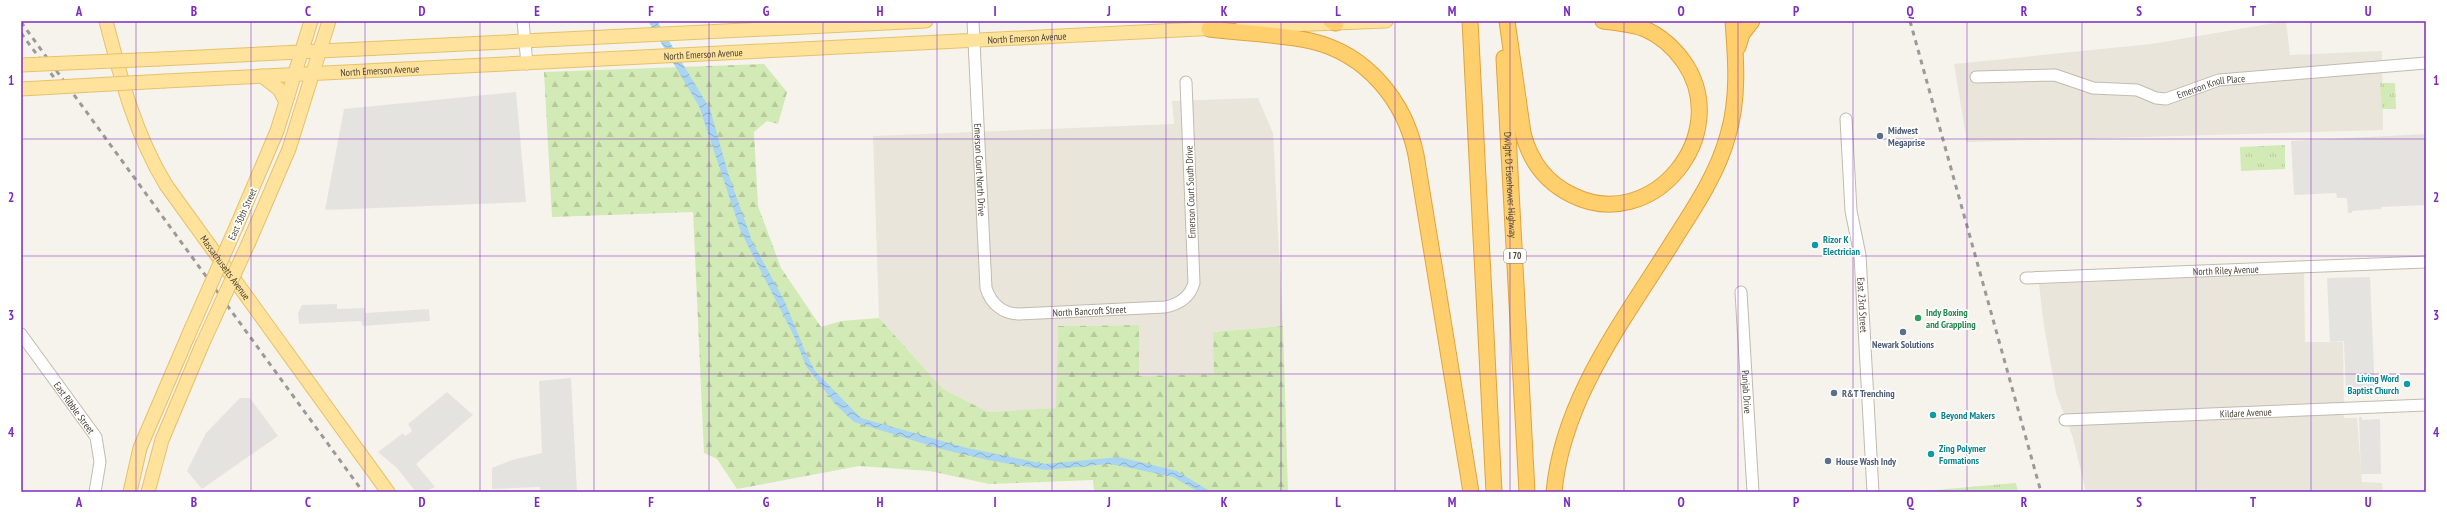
<svg xmlns="http://www.w3.org/2000/svg" width="2447" height="513" font-family="'PT Sans Narrow',sans-serif">
<style>
.residential{fill:#eae5da}
.grass{fill:url(#grass-tufts)}
.forest{fill:url(#forest-firs)}
.parking{fill:#e5e3e0}
.water{fill:url(#water-waves)}
.lines{fill:none;stroke-linecap:round;stroke-linejoin:round}
.minor-casing{stroke:#c2bbae;stroke-width:13}
.major-casing{stroke:#e6c16a;stroke-width:15}
.highway-casing{stroke:#e0a43c;stroke-width:17}
.minor{stroke:#fff;stroke-width:11}
.major{stroke:#ffe39c;stroke-width:13}
.highway{stroke:#ffcf6e;stroke-width:15}
.rail{stroke:#9a9a9a;stroke-width:3;stroke-dasharray:5 5;stroke-linecap:butt}
.major-bridge-casing{stroke:#e6c16a;stroke-width:15;stroke-linecap:butt}
.major-bridge{stroke:#ffe39c;stroke-width:13}
.grid{fill:none;stroke:#7b2cbf;stroke-width:1;stroke-opacity:0.55}
.service-dot{fill:#5c6f8a;stroke:#fff;stroke-width:1.5}
.culture-dot{fill:#0f9aa8;stroke:#fff;stroke-width:1.5}
.leisure-dot{fill:#2e9e5b;stroke:#fff;stroke-width:1.5}
.labels{text-anchor:middle;stroke-width:3.5;stroke-linejoin:round;paint-order:stroke}
.shield{fill:#fff;stroke:#817c74;stroke-width:1}
.shield-label{font-size:9px;font-weight:bold;fill:#4b4439}
.street-label{font-size:10px;fill:#4b4439;stroke:#fff}
.service-label{font-size:10px;font-weight:bold;fill:#4e5e75;stroke:#fff;text-anchor:start}
.culture-label{font-size:10px;font-weight:bold;fill:#0d838f;stroke:#fff;text-anchor:start}
.leisure-label{font-size:10px;font-weight:bold;fill:#27864d;stroke:#fff;text-anchor:start}
.neatline{fill:none;stroke:#7b2cbf;stroke-width:1.5}
.grid-label{font-size:13px;text-anchor:middle;font-weight:bold;fill:#7b2cbf}
</style>
<defs>
<pattern id="grass-tufts" width="24" height="20" patternUnits="userSpaceOnUse"><rect width="24" height="20" fill="#d2eab5"/><path d="M3 7l-1-3M5 7V3M7 7l1-3M15 17l-1-3M17 17v-4M19 17l1-3" fill="none" stroke="#b6ca9c"/></pattern>
<pattern id="forest-firs" width="22" height="20" patternUnits="userSpaceOnUse"><rect width="22" height="20" fill="#d2eab5"/><path d="M5 1l3.5 6h-7zM16 11l3.5 6h-7z" fill="#b6ca9c"/></pattern>
<pattern id="water-waves" width="16" height="10" patternUnits="userSpaceOnUse"><rect width="16" height="10" fill="#a9d4f2"/><path d="M0 5q4-4 8 0t8 0" fill="none" stroke="#8caec5"/></pattern>
</defs>
<rect width="100%" height="100%" fill="#f6f3ec"/>
<path class="residential" d="M2286,21l4,34 92,-4 1,79 -416,12 -13,-78 197,-20z
M1258,98l15,35 10,193 -70,6 2,42 -76,2v-51l-81,1 -1,82 -69,4 -45,-23 -64,-71 -6,-182 301,-12 -2,-23z
M2304,273l1,69h38l1,76h13l5,64 20,1 1,9h-297l-13,-54 -17,-45 -12,-67 -5,-42z"/>
<path class="grass" d="M2380,83h15l1,26h-14z
M2285,145v24l-44,2 -1,-24z
M2016,483l2,9h-106z"/>
<path class="forest" d="M764,64l23,28 -9,32 -11,-3 -13,11 4,74 23,62 40,59 20,-6 38,-3 64,71 45,23 68,-4 2,-82 81,-1v51l75,-2 -1,-42 70,-6 5,166h-194l-1,-12 -104,4 -59,-13 -71,-5 -122,23 -20,-30 -13,-6 -11,-241 -141,5 -8,-145z"/>
<path class="parking" d="M516,92l10,110 -201,8 19,-101z
M2426,134v71l-45,2v2l-29,2v2h-4l-1,-15h-10l-1,-5 -42,2 -3,-54z
M2370,277l5,117 -29,1 -2,-54 -14,1 -3,-64z
M337,304v5l28,-1v5l64,-4 1,12 -67,5 -2,-5 -62,3 -1,-11 4,-8z
M571,378l6,114h-37v-5l-48,2v-21l20,-8 30,-7 -3,-72z
M447,392l26,23 -57,49 19,23 -11,5h-8l-19,-24 -19,-16 25,-19 2,3 7,-5 -4,-7z
M240,398h10l28,38 -76,53 -15,-18 19,-38z
M2359,417h3v3l18,-1 1,55h-20z"/>
<path class="water" d="M648,21h9l53,88 18,64 24,68 33,61 20,49 10,20 46,47 106,30 78,16 74,-7 58,14 34,21h-12l-26,-15 -52,-11 -13,-2 -62,6 -58,-10 -47,-11 -87,-27 -19,-18 -29,-38 -12,-30 -53,-104 -42,-126z"/>
<g class="lines">
<defs>
<g id="minor">
<path d="M523,21l4,43"/>
<path id="s1" d="M973,21l13,267c5,16 17,26 33,26l146,-7c15,-3 25,-10 29,-24l-8,-201"/>
<path id="s2" d="M1976,77l79,-2 38,13 44,2 19,8 10,1 53,-19 207,-17"/>
<path id="s3" d="M1846,119l5,92 9,44 13,237"/>
<path id="s4" d="M2026,278l400,-16"/>
<path id="s5" d="M1741,292l12,200"/>
<path id="s6" d="M21,334l75,103 4,25 -5,30"/>
<path id="s7" d="M2065,420l361,-15"/>
</g>
<g id="major">
<path id="s8" d="M106,21c15,58 29,113 60,164l222,307"/>
<path d="M1242,27l144,-6"/>
<path d="M160,59l766,-38"/>
<path d="M262,76l17,13 7,13"/>
<path id="s9" d="M165,81l1054,-53"/>
<path d="M237,225l40,-94 34,-110"/>
<path d="M249,242l40,-93 40,-128"/>
<path d="M130,492l10,-44 51,-119"/>
<path d="M148,492l14,-52 40,-95"/>
</g>
<g id="highway">
<path d="M1331,21l5,2"/>
<path d="M1470,21l24,471"/>
<path d="M1507,21l16,112c7,28 22,49 49,62 80,40 162,-60 112,-133 -10,-14 -23,-26 -39,-33 -13,-5 -28,-6 -42,-8"/>
<path d="M1209,29c32,4 71,5 102,12 56,13 94,60 105,114l55,337"/>
<path d="M1738,47l4,-13 10,-13"/>
<path id="s10" d="M1504,58l23,434"/>
<path d="M1554,492c9,-97 74,-177 123,-257 20,-31 41,-63 51,-100 11,-37 8,-76 5,-114"/>
</g>
</defs>
<use href="#minor" class="minor-casing"/>
<use href="#major" class="major-casing"/>
<use href="#highway" class="highway-casing"/>
<use href="#minor" class="minor"/>
<use href="#major" class="major"/>
<use href="#highway" class="highway"/>
<path class="rail" d="M1910,21l131,471
M21,22l342,470
M21,33l37,50"/>
<defs>
<path id="major-bridge" d="M21,65l139,-6
M21,89l144,-8
M191,329l46,-104
M202,345l47,-103"/>
</defs>
<use href="#major-bridge" class="major-bridge-casing"/>
<use href="#major-bridge" class="major-bridge"/>
</g>
<path class="grid" d="M136,21v471M251,21v471M365,21v471M480,21v471M594,21v471M709,21v471M823,21v471M937,21v471M1052,21v471M1166,21v471M1281,21v471M1395,21v471M1510,21v471M1624,21v471M1738,21v471M1853,21v471M1967,21v471M2082,21v471M2196,21v471M2311,21v471M21,139h2405M21,256h2405M21,374h2405"/>
<g class="service-dot">
<circle cx="1880" cy="136" r="4"/>
<circle cx="1903" cy="332" r="4"/>
<circle cx="1834" cy="393" r="4"/>
<circle cx="1828" cy="461" r="4"/>
</g>
<g class="culture-dot">
<circle cx="1815" cy="245" r="4"/>
<circle cx="2407" cy="384" r="4"/>
<circle cx="1933" cy="415" r="4"/>
<circle cx="1931" cy="454" r="4"/>
</g>
<circle class="leisure-dot" cx="1918" cy="318" r="4"/>
<g class="labels">
<rect class="shield" x="1504" y="249" width="22" height="14" rx="3"/>
<g class="shield-label">
<text x="1515" y="259">I 70</text>
</g>
<g class="street-label">
<text dy="4" stroke="none"><textPath href="#s9" startOffset="863">North Emerson Avenue</textPath></text>
<text dy="4" stroke="none"><textPath href="#s9" startOffset="539">North Emerson Avenue</textPath></text>
<text dy="4" stroke="none"><textPath href="#s9" startOffset="215">North Emerson Avenue</textPath></text>
<text dy="4" stroke="none"><textPath href="#s2" startOffset="241">Emerson Knoll Place</textPath></text>
<text dy="4" stroke="none"><textPath href="#s1" startOffset="149">Emerson Court North Drive</textPath></text>
<text dy="4" stroke="none"><textPath href="#s10" startOffset="127">Dwight D Eisenhower Highway</textPath></text>
<text transform="translate(1190 192) rotate(-92)" y="4">Emerson Court South Drive</text>
<text transform="translate(242 214) rotate(-66)" y="4">East 30th Street</text>
<text dy="4" stroke="none"><textPath href="#s8" startOffset="277">Massachusetts Avenue</textPath></text>
<text dy="4" stroke="none"><textPath href="#s4" startOffset="200">North Riley Avenue</textPath></text>
<text dy="4" stroke="none"><textPath href="#s3" startOffset="187">East 23rd Street</textPath></text>
<text dy="4" stroke="none"><textPath href="#s1" startOffset="383">North Bancroft Street</textPath></text>
<text dy="4" stroke="none"><textPath href="#s5" startOffset="100">Punjab Drive</textPath></text>
<text dy="4" stroke="none"><textPath href="#s6" startOffset="91">East Ribble Street</textPath></text>
<text dy="4" stroke="none"><textPath href="#s7" startOffset="181">Kildare Avenue</textPath></text>
</g>
<g class="service-label">
<text x="1888" y="134">Midwest<tspan x="1888" dy="12">Megaprise</tspan></text>
<text x="1903" y="348" text-anchor="middle">Newark Solutions</text>
<text x="1842" y="397">R&amp;T Trenching</text>
<text x="1836" y="465">House Wash Indy</text>
</g>
<g class="culture-label">
<text x="1823" y="243">Rizor K<tspan x="1823" dy="12">Electrician</tspan></text>
<text x="2399" y="382" text-anchor="end">Living Word<tspan x="2399" dy="12">Baptist Church</tspan></text>
<text x="1941" y="419">Beyond Makers</text>
<text x="1939" y="452">Zing Polymer<tspan x="1939" dy="12">Formations</tspan></text>
</g>
<g class="leisure-label">
<text x="1926" y="316">Indy Boxing<tspan x="1926" dy="12">and Grappling</tspan></text>
</g>
</g>
<rect width="2447" height="513" fill="none" stroke="#ffffff" stroke-width="44"/>
<rect x="22" y="22" width="2403" height="469" class="neatline"/>
<g class="grid-label">
<text x="79" y="16">A</text>
<text x="194" y="16">B</text>
<text x="308" y="16">C</text>
<text x="422" y="16">D</text>
<text x="537" y="16">E</text>
<text x="651" y="16">F</text>
<text x="766" y="16">G</text>
<text x="880" y="16">H</text>
<text x="995" y="16">I</text>
<text x="1109" y="16">J</text>
<text x="1224" y="16">K</text>
<text x="1338" y="16">L</text>
<text x="1452" y="16">M</text>
<text x="1567" y="16">N</text>
<text x="1681" y="16">O</text>
<text x="1796" y="16">P</text>
<text x="1910" y="16">Q</text>
<text x="2024" y="16">R</text>
<text x="2139" y="16">S</text>
<text x="2253" y="16">T</text>
<text x="2368" y="16">U</text>
<text x="11" y="85">1</text>
<text x="2436" y="85">1</text>
<text x="11" y="202">2</text>
<text x="2436" y="202">2</text>
<text x="11" y="320">3</text>
<text x="2436" y="320">3</text>
<text x="11" y="437">4</text>
<text x="2436" y="437">4</text>
<text x="79" y="507">A</text>
<text x="194" y="507">B</text>
<text x="308" y="507">C</text>
<text x="422" y="507">D</text>
<text x="537" y="507">E</text>
<text x="651" y="507">F</text>
<text x="766" y="507">G</text>
<text x="880" y="507">H</text>
<text x="995" y="507">I</text>
<text x="1109" y="507">J</text>
<text x="1224" y="507">K</text>
<text x="1338" y="507">L</text>
<text x="1452" y="507">M</text>
<text x="1567" y="507">N</text>
<text x="1681" y="507">O</text>
<text x="1796" y="507">P</text>
<text x="1910" y="507">Q</text>
<text x="2024" y="507">R</text>
<text x="2139" y="507">S</text>
<text x="2253" y="507">T</text>
<text x="2368" y="507">U</text>
</g>
</svg>
